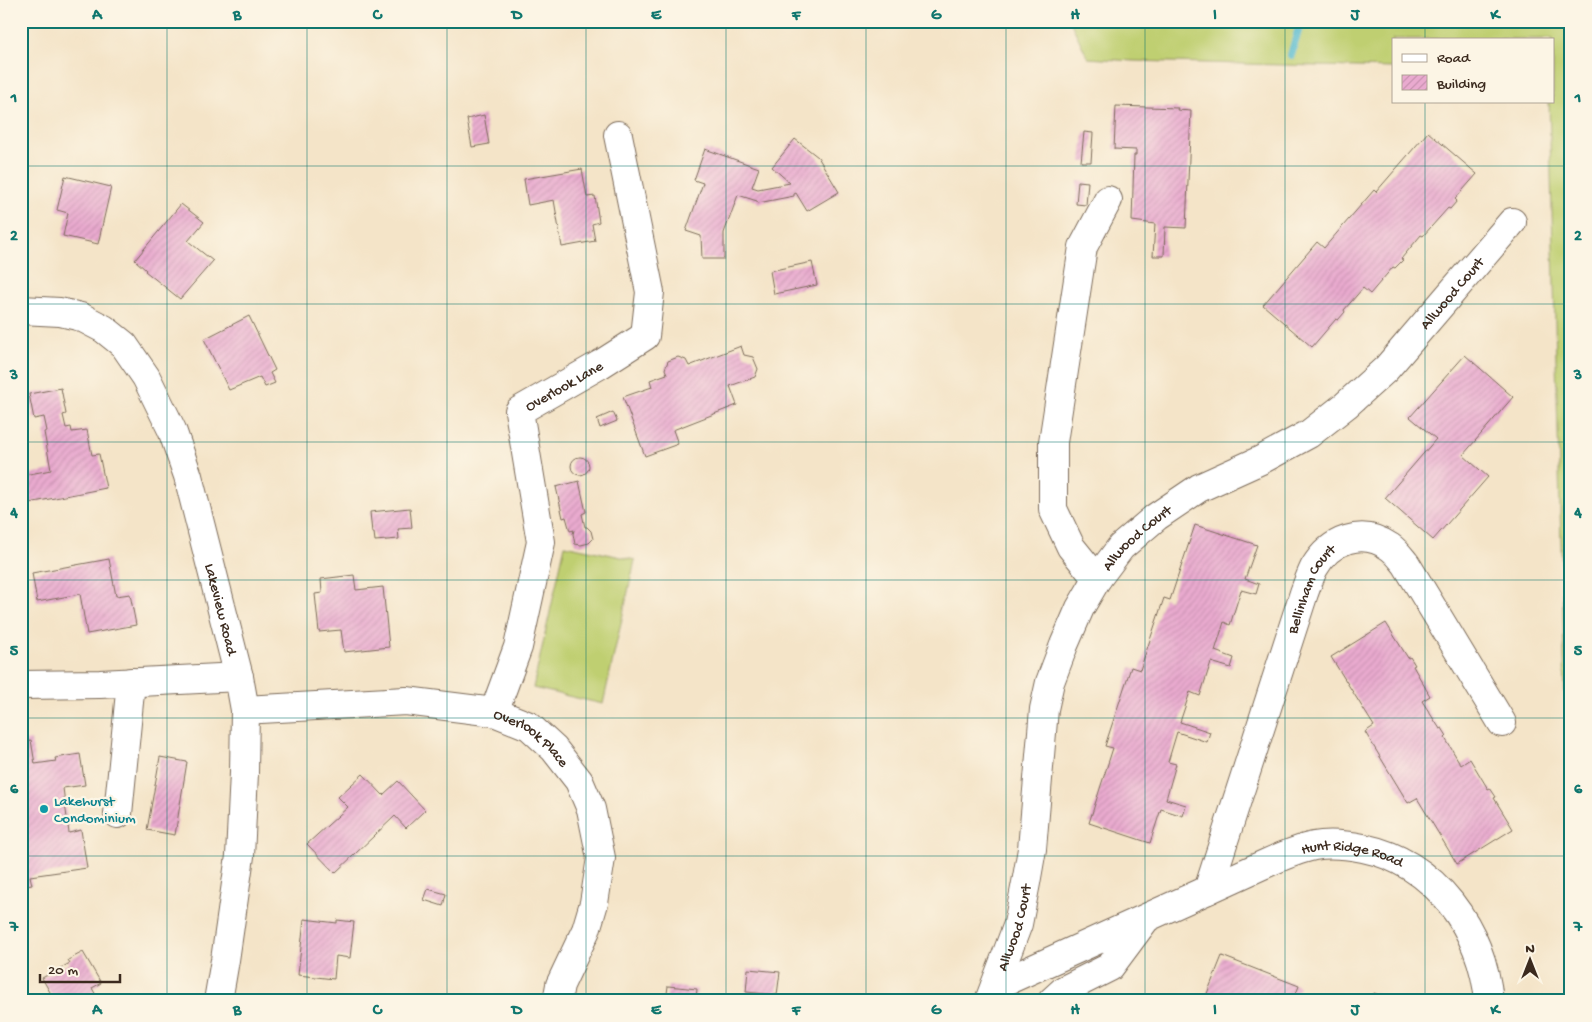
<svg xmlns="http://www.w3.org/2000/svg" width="1592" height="1022" font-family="'Gochi Hand',sans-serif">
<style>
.grass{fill:#bfcf71;stroke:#7d7c48}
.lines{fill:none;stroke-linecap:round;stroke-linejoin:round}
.stream{stroke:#4fb8cd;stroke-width:8}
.building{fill:url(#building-hatch)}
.minor-casing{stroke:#7c6b5a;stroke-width:30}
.minor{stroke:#fff;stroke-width:28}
.grid{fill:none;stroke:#0f766e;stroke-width:1;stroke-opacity:0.55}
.culture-dot{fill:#0f9aa8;stroke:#fcf5e5;stroke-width:2}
.labels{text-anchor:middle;stroke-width:4.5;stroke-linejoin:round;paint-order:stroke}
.street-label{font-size:15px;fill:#3b2a1e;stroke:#fcf5e5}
.culture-label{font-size:15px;fill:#0d838f;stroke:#fcf5e5;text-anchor:start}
.neatline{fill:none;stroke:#0f766e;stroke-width:2}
.grid-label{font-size:16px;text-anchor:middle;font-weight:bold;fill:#0f766e}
</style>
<defs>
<pattern id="building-hatch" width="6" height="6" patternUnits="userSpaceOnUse" patternTransform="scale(1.25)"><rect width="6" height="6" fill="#e9aacf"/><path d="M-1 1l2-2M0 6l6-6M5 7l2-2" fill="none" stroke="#c992b1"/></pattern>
</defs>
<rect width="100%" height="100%" fill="#fcf5e5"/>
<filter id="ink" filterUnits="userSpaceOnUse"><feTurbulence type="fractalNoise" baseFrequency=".02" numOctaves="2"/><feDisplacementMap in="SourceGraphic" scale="10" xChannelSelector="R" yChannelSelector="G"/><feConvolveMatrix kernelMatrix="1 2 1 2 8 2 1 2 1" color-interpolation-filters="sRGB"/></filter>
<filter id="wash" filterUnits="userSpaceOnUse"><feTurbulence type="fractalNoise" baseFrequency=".0096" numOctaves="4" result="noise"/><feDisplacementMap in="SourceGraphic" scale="20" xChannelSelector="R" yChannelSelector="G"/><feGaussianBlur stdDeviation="1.12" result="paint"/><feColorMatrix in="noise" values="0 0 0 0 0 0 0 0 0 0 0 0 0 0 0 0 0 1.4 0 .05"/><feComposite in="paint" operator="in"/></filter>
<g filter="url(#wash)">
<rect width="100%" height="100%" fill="#f4e4c8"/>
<path class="grass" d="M1070,21h501v892l-22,-812h4v-62h-160v29l-260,-7 -45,-3z
M565,545l70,15 -32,144 -70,-16z"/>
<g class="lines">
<path class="stream" d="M1291,55l10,-34"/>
</g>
<g id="blocks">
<path class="building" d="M1116,106l62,2 -1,2 14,1 -5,117 -21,-1 -1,29h-11l2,-32 -23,-3 2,-66h2v-5l-22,-1z
M484,115l5,29 -17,3 -5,-28z
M1084,132l9,1 -2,29h-10z
M1428,132l49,42 -22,25 2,2 -7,8 -2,-1 -25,28 -2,-1 -20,24 2,1 -8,8 -2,-1 -23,27 -7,-6 -19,22 1,2 -7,8 -2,-1 -24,28 -49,-42 54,-63 7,6 50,-58 2,2z
M795,139l23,18 21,35 -32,19 -11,-18 -2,1v2l-36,7 -1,-2 -19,-6 -14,38v26h-22l-1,-23 -15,-5 17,-48 -9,-3 11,-31 54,19 -7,19 6,2 32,-6 -18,-16z
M582,169l5,28 8,-1 4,26 -7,2 3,17 -33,6 -8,-47 -26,5 -4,-26z
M65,176l46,11 -13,57 -35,-8 5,-23 -11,-3z
M1078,181l10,1 -2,23 -10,-1z
M181,204l23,18 -16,19 25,20 -33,38 -35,-28 1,-1 -11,-10z
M812,262l5,23 -43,9 -4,-23z
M249,316l26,54 -5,3 5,10 -10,4 -5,-10 -31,13 -25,-51z
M741,346l3,9 9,2 5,12 -3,8 -25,9 7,19 -64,25 5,14 -33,12 -22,-59 29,-10 -2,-7 17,-6 -2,-5 3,-8 10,-4 8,3 3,6z
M1465,355l48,42 -50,58 25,22 -55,63 -48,-42 51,-59 -26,-22z
M61,388l5,26 -3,1 3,13 5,-1 1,5 15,-2 5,25 7,-1 7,34 -77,15 -5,-28 27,-5 -7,-38 3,-1 -3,-14 -10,2 -5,-25z
M613,412l4,9 -17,7 -3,-9z
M571 466a9 9 0 1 1 18 0a9 9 0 1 1-18 0Z
M579,481l7,31 -4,2 3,13h2l4,4 2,8 -4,4 -8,2 -6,-1 -2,-10 1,-4 -4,1 -4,-14 -3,1 -7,-31z
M410,508l2,20 -14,1 1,10 -24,2 -1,-8h-2l-2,-21z
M1195,525l62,20 -12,34 14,5 -3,10 -15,-4 -11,35 -6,-3 -9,29 19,7 -3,10 -20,-6 -11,34 -10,-4 -10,30 30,10 -3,10 -30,-10 -9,30 8,2 -10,35 20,6 -3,11 -22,-7 -11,34 -61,-20 24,-75 -8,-2 26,-79 9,3 24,-72 6,2z
M109,559l7,37 14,-2 6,31 -49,9 -7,-40 -43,8 -5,-29z
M354,575l2,15 27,-3 6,60 -45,5 -3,-22 -22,2 -4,-38 7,-1 -1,-14z
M1386,623l22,35 2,-1 5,8 -2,1 17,30 -8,5 18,28 2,-1 5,8 -2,2 16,27 9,-6 18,30 2,-1 6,9 -2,1 19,31 -56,35 -40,-66 -9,5 -43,-71 9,-6 -43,-69z
M31,740l4,24 21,-3 -1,-3 25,-4 5,31 -22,3 6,45 12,-3 6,38 -57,8 2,9 -11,2v-145z
M160,757l27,5 -12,73 -28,-5z
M363,774l20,21 15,-14 27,29 -19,18 -11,-12 -60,57 -28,-29 41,-37 -10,-10z
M428,889l18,5 -3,12 -19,-6z
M304,919l33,4v-3l17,2 -4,36 -14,-2 -2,23 -36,-4z
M83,952l18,31 -9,5 7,13h-44l-13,-23 28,-15 -2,-3z
M1222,956l77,30 -5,13 4,2h-94z
M748,969l32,3 -3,23 -31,-3z
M668,986l29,3 -1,9h10v3h-40z
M1374,993l21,8h-24z
M467,996l1,5h-20v-1z"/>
</g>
</g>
<g filter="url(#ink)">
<use href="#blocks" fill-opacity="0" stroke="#7c6b5a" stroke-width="1"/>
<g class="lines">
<defs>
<g id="minor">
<path id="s1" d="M21,310l39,2 21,5 23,12 20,16 22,32 26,53 16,46 51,201 6,33 -1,63 -4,83 -15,104 -7,41"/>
<path d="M1097,579l-26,-32 -18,-38v-67l30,-195 25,-47"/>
<path d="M21,685l79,-1 139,-7"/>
<path id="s2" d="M245,710l161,-9 88,11 35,14 25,23 25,32 12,28 10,49 -7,45 -8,27 -26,55 -3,16"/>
<path id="s3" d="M494,712l24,-65 23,-105 -22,-131 82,-47 44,-28 5,-44 -32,-157"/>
<path d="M118,814l13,-132"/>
<path id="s4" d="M1208,890l96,-297c3,-8 6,-17 10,-25 16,-28 48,-41 76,-21 6,4 11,11 16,17l96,159"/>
<path id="s5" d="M995,986c68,-31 136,-61 204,-92 20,-9 39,-18 59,-27 18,-8 36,-17 56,-21 16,-3 33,-1 49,2 73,15 119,81 126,153"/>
<path id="s6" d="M989,1001l29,-77 8,-41 6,-34 12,-140 6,-27 14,-37 16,-37 17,-29 24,-32 35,-30 43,-29 62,-28 48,-26 37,-29 40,-36 126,-147"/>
<path d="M1052,1001l12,-11 46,-23 35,-47"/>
</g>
</defs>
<use href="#minor" class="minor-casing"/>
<use href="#minor" class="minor"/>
</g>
</g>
<path class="grid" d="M167,21v980M307,21v980M447,21v980M586,21v980M726,21v980M866,21v980M1006,21v980M1145,21v980M1285,21v980M1425,21v18M1425,101v900M21,166h1550M21,304h1550M21,442h1550M21,580h1550M21,718h1550M21,856h1550"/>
<circle class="culture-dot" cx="44" cy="809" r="5"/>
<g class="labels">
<g class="street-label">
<text dy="5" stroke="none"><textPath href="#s6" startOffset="902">Allwood Court</textPath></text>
<text dy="5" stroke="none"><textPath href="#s3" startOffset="361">Overlook Lane</textPath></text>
<text dy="5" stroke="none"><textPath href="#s6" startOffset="498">Allwood Court</textPath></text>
<text dy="5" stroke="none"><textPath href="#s4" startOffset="319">Bellinham Court</textPath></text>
<text dy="5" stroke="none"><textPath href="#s1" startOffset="396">Lakeview Road</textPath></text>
<text dy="5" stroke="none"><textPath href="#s2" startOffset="296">Overlook Place</textPath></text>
<text dy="5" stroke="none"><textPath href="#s5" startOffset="388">Hunt Ridge Road</textPath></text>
<text dy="5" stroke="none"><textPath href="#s6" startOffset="78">Allwood Court</textPath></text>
</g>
<g class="culture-label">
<text x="54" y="805">Lakehurst<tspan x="54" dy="17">Condominium</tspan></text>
</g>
</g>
<rect width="1592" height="1022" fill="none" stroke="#fcf5e5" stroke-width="55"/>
<rect x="1392" y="38" width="162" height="65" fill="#fcf5e5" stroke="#afa495"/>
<rect x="1402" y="54" width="25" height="8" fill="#ffffff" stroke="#afa495"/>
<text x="1437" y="62" font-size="15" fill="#3b2a1e">Road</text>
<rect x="1402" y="75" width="25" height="15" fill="url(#building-hatch)" stroke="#afa495"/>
<text x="1437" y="88" font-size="15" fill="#3b2a1e">Building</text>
<g transform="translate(1530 960)" stroke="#fcf5e5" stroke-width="4" paint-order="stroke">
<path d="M0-4L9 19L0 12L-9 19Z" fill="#3b2a1e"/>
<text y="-8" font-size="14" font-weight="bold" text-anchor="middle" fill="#3b2a1e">N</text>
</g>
<path d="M40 974v8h80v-8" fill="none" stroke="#3b2a1e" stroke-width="2.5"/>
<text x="48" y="974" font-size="15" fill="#3b2a1e" stroke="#fcf5e5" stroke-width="4" paint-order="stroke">20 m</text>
<rect x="28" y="28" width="1536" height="966" class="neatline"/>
<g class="grid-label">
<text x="97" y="19">A</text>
<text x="237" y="19">B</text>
<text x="377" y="19">C</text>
<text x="517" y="19">D</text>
<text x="656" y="19">E</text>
<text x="796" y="19">F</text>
<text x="936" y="19">G</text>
<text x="1075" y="19">H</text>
<text x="1215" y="19">I</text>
<text x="1355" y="19">J</text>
<text x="1495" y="19">K</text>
<text x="14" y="102">1</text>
<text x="1578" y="102">1</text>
<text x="14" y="240">2</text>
<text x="1578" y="240">2</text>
<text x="14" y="379">3</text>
<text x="1578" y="379">3</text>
<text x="14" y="517">4</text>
<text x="1578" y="517">4</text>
<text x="14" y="655">5</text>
<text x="1578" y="655">5</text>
<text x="14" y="793">6</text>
<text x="1578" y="793">6</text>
<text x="14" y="931">7</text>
<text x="1578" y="931">7</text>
<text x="97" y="1014">A</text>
<text x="237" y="1014">B</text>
<text x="377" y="1014">C</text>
<text x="517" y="1014">D</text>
<text x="656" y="1014">E</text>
<text x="796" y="1014">F</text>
<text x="936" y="1014">G</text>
<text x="1075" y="1014">H</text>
<text x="1215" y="1014">I</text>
<text x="1355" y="1014">J</text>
<text x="1495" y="1014">K</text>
</g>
</svg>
